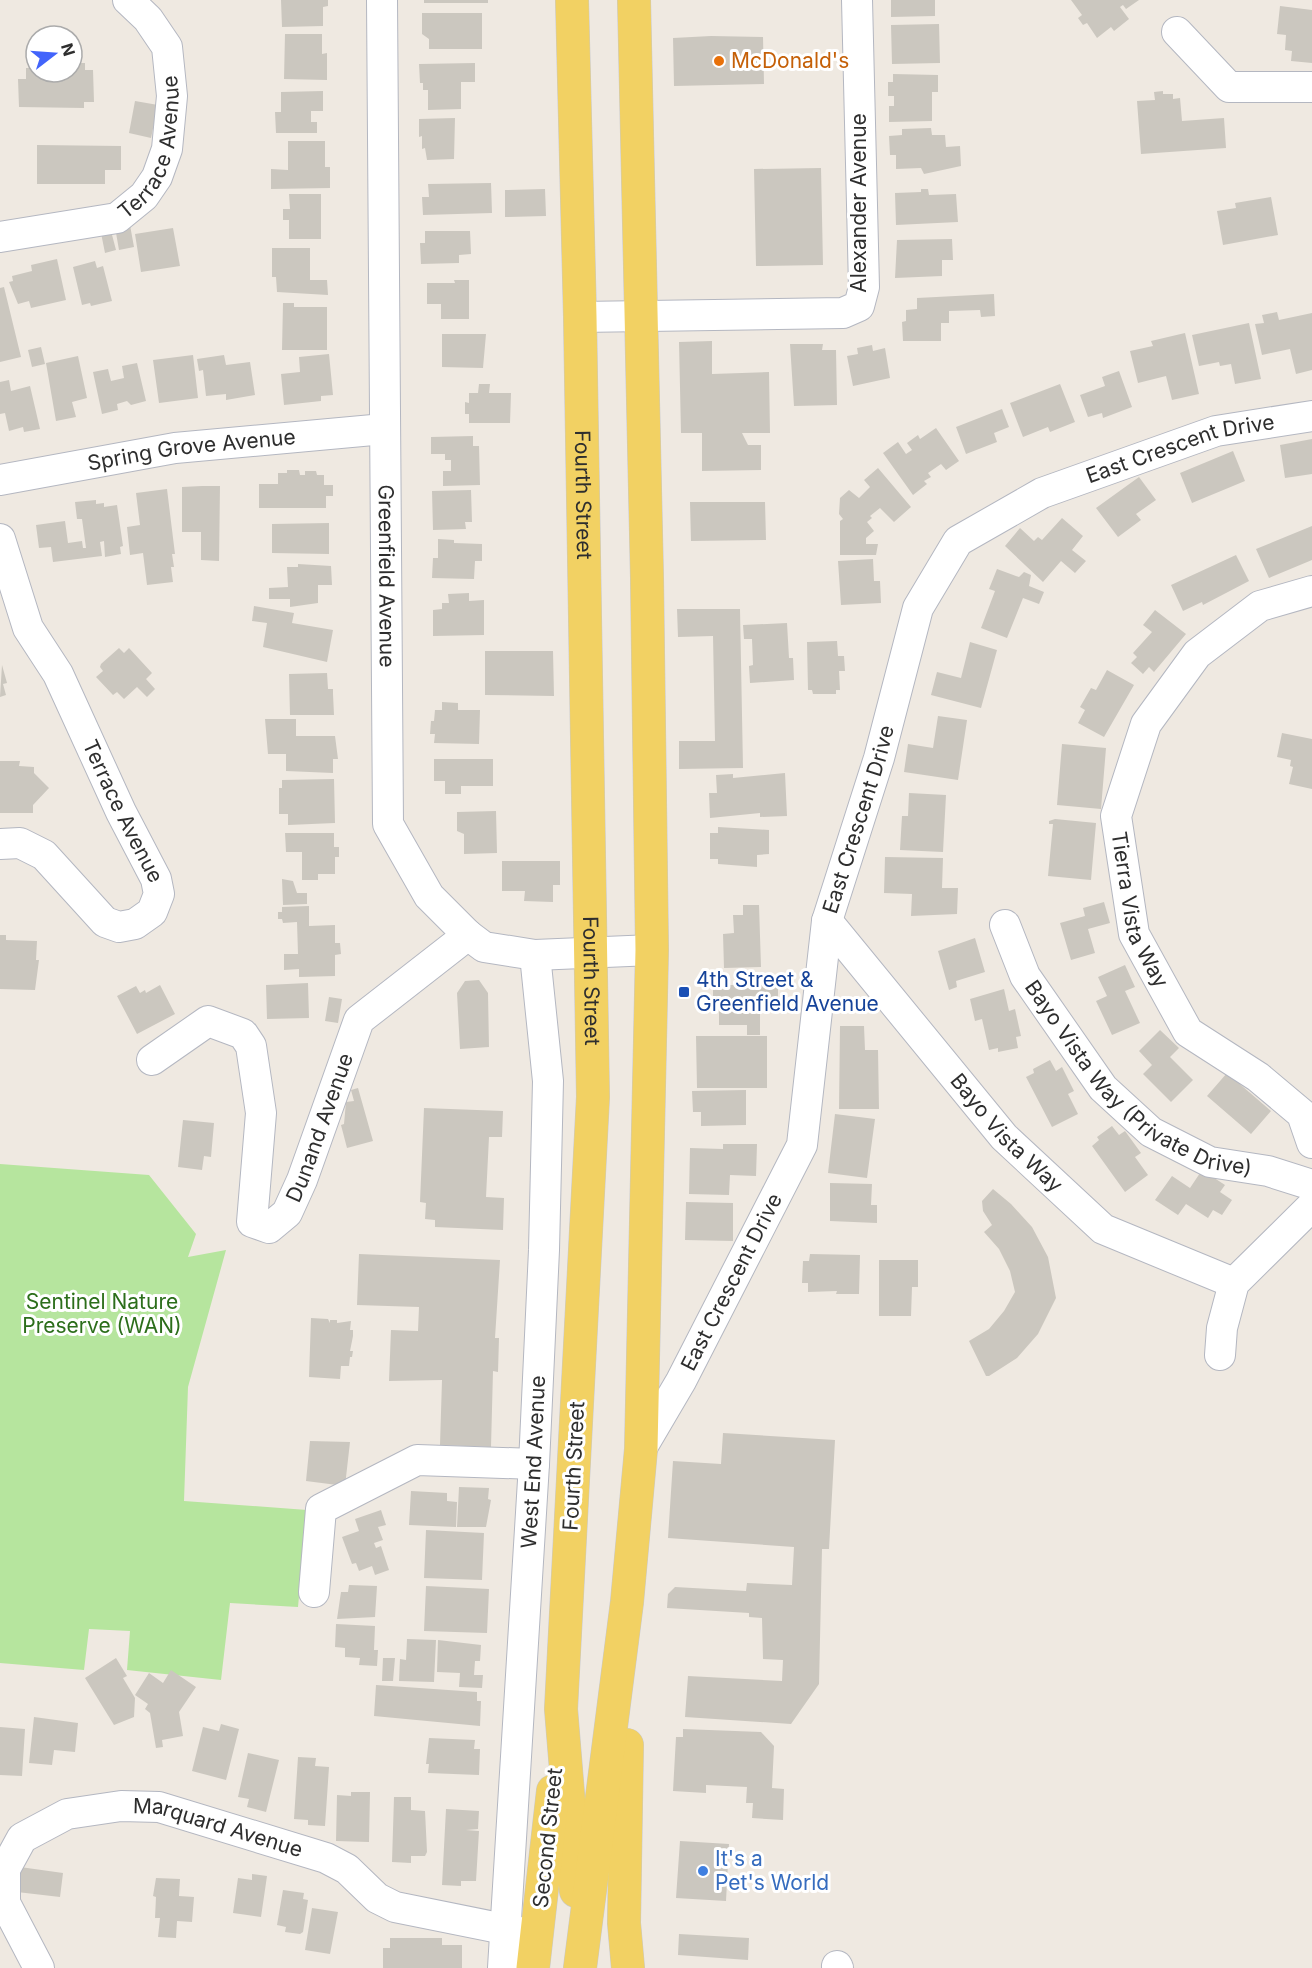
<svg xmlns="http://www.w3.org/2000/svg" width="1312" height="1968" font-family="Inter,sans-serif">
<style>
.green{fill:#b6e59e}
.building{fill:#cbc7bf}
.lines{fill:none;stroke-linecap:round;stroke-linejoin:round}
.minor-casing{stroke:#b4b7c1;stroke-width:32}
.major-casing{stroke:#c9c9c9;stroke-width:34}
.minor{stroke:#fff;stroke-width:30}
.major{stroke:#f2d163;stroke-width:33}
.food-dot{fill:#e8710a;stroke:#fff;stroke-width:2}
.transit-dot{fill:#1a4fb4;stroke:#fff;stroke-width:2}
.shop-dot{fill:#3f7fe0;stroke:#fff;stroke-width:2}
.labels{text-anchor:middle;stroke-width:6;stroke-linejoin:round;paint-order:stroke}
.food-label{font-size:21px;fill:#c56008;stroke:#fff;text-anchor:start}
.street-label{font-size:21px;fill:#2e2e2e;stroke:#fff}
.transit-label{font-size:21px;fill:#164399;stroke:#fff;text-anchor:start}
.park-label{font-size:21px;fill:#2c6e1b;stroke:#fff}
.shop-label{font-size:21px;fill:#366cbe;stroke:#fff;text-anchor:start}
</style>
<rect width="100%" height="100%" fill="#efe9e1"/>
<path class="green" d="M0,1164l149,11 47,59 -8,23 38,-7 -38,137 -4,114 123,9 -9,97 -68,-4 -9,77 -94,-10 3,-39 -41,-2 -5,41 -84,-7z"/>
<path class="building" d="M281,0h47v6l-5,1v19l-41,1z
M424,0h64v3h-64z
M891,0h44v16l-44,1z
M1071,0h68l-13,9 -3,-4 -3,2 9,12 -15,12 -3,-4 -14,11 -10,-15 -4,2 -5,-7 4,-3z
M1280,6l32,4v53l-21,-2 1,-10 -7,-1 1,-15 -9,-1z
M422,13h60v36h-53v-10l-7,-5z
M939,24l1,39 -48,1 -1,-39z
M285,34h37v20l5,-1v27l-43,-1z
M711,36l52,1 1,47 -90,2 -1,-48z
M72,63h13v7h8l1,32h-10v6l-65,-1 -1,-28h8v-11h10v4h36z
M475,63v19h-14v27l-33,1v-20h-5v-7h-3l-1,-19z
M893,74l45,1v17h-6v29l-43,1v-16h5v-10h-6v-14h5z
M323,91v20h-12v11h6v11h-41l-1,-21h6v-20z
M1163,91v3h10v5l7,-1 2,23 42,-3 2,30 -85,6 -4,-53 18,-1 -1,-8z
M135,101l23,4 -7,33 -22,-5z
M455,118l-1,41 -27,1 -2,-12 -3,1v-13l-3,1v-18z
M931,128l1,7h13l1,12 14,-1 1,20 -37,8 -3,-6 -25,1v-14h-6l-1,-19 13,-1v-6z
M288,141h37v26h5v21l-59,1v-20l17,1z
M37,145l84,1v24h-16v14h-68z
M821,168l2,97 -67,1 -2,-97z
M491,183l1,30 -69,2 -1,-18h7l-1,-13z
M545,189l1,27 -41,1v-27z
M921,189h7l1,6 27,-1 2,28 -62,3 -1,-32 26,-1z
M289,194h32v45h-32v-19h-6v-11h7z
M1271,197l7,38 -55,10 -6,-34 19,-3 -1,-5z
M130,225l4,22 -15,3 -4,-23z
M173,228l7,38 -39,6 -6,-38z
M111,231l5,19 -11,3 -4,-20z
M425,231h45l1,23 -12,1v8l-38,1 -1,-21h5z
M952,239l1,21h-11v16l-47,2 2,-38z
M272,248h38v32h17l1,15 -51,-3 -1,-15h-4z
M57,259l9,41 -35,8 -2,-7 -11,3 -9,-22 4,-1 -1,-5 20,-5 -1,-6z
M95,261l2,7 6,-2 9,35 -21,5 -1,-3 -8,2 -9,-38z
M454,280h15v39h-28v-15h-14v-21h28z
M4,287l17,70 -21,5v-74z
M994,294l1,22 -14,1 -1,-7 -31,1v12h-8v18h-38l-1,-19 4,-1v-11l11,-1v-11z
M283,303h11v4h33v43h-45z
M1277,312l2,8 33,-7v57l-16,4 -6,-25 -28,6 -7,-31 9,-1 -2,-8z
M1249,323l12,56 -26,5 -4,-20 -11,2 -1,-4 -20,4 -7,-31z
M1185,333l14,61 -27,6 -6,-24 -28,7 -8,-32 23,-5 -2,-5z
M442,334h44l-3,34 -41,-1z
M712,341v33l57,-2 1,61h-28l6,12h13v25l-59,1v-38h-21l-2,-91z
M790,344h33l-1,6h14l1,55 -43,1z
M872,345l1,6 12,-3 5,30 -37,8 -6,-30 11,-2 -1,-6z
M41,347l4,17 -13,3 -4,-17z
M329,354l4,41 -12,1v5l-37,4 -3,-31 19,-2 -1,-15z
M193,355l5,43 -39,5 -6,-43z
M224,355l2,10 24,-3 5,33 -29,5v-6l-20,2 -3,-26 -4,1 -2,-12z
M78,356l9,42 -15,4 4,15 -20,4 -10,-58z
M137,363l9,38 -15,4 -4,-4 -10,3 1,6 -16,4 -9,-42 15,-3 3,12 13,-3 -2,-12z
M1119,371l13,36 -29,11 -1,-5 -14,4 -8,-22 25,-9 -3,-9z
M9,380l2,11 19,-5 10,43 -16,3 -1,-5 -14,4 -4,-18 -5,1v-32z
M479,384h11l-1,9h22l-1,30h-41v-9h-4v-12l4,1v-10h9z
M1060,384l15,38 -25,10 -2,-5 -25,10 -13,-34z
M1002,409l7,18 -15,6 3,9 -31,12 -10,-27z
M936,428l23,33 -13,9 -5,-6 -13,9 3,4 -7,4 3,3 -14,11 -30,-42 15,-11 8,12 6,-4 -5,-7 11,-8 2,4z
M473,436v10h6l1,39 -37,1v-15h8v-11h-6v-6h-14v-17z
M1312,439v35l-27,4 -5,-33z
M1233,451l12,30 -53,22 -12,-30z
M878,468l33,39 -17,15 -14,-14 -10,8 2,2 -5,4 7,9 -8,7v6h12l-2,11h-36v-34l3,-2 -4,-5 1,-16 9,-8 10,8 11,-11 -6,-7z
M287,470h12l1,5h5v-4h11l1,4h7v10h9v11h-7v12h-67v-24h19v-11h9z
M1139,477l17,23 -20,14 5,6 -23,17 -22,-29z
M202,486h18l-1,75 -18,-1v-28h-19v-45z
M167,489l8,65h-3l2,13h-3l2,15 -26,3 -4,-32 -13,2 -3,-28 13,-2 -4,-32z
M471,490l1,32h-7l1,7 -33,1 -1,-39z
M96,500v4l8,-1v4l13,-2 6,41 -3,1 1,7 -16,3 -1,-16 -4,1 2,14 -49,6 -2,-15 -12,1 -3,-23 29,-4 3,22 14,-2 1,7h3l-4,-29h-5l-2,-17z
M690,502h75l1,38 -75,1z
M1062,518l21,18 -11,14 14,11 -11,12 -14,-12 -18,21 -38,-36 15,-18 14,13 4,-4 4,3z
M329,523v31l-57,-1v-29z
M1312,526v34l-43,18 -13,-29z
M438,539l16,1v3l28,1v17h-7l-1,18 -42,-1 1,-20h5z
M1236,555l13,26 -46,24 -1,-3 -19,9 -12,-26z
M873,559l1,22h6l1,22 -40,2 -3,-44z
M298,564l33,2 1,19h-14v18l-28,4v-8h-21v-11l19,-1 -1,-20h11z
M997,569l22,8 5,-5 7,3 -2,11 15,6 -5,12 -16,-6 -16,40 -26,-10 14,-37 -6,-2z
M469,593v8l15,-1v35l-51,1v-26l9,-1v-6h7l-1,-9z
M254,606l40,7 -2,10 41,7 -6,32 -64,-15 4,-24 -15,-2z
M677,609h63l3,159 -64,1v-28h36l-2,-105 -35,1z
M1155,610l31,24 -32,38 -5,-5 -6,7 -12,-11 6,-6 -4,-4 19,-21 -9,-7z
M787,623l2,35h4l1,22 -44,3 -1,-17 4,-1 -1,-26h-8l-1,-14z
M837,641l1,15h6l1,15h-6l1,19h-4v4h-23l-1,-4h-4l-1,-48z
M970,642l27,8 -16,58 -50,-13 6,-23 24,6z
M119,648l5,5 5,-5 23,25 -6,6 9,10 -8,8 -10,-10 -13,12 -7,-7 -4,3 -17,-18 7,-6 -3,-4 1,-3z
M485,651h68l1,45 -69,-1z
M2,665l5,18 -4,1 3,11 -6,2z
M1107,670l27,15 -30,52 -26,-14 7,-13 -5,-3 11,-19 5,2z
M327,673l1,16h5v5l1,21h-44l-1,-41z
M442,702l16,1v7h22l-1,34 -45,-1 1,-9h-5l1,-13h3l1,-11h7z
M938,716l29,4 -9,60 -54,-8 4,-28 25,4z
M265,719h31v17h39l3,23h-5v14l-47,-2v-17h-18z
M1282,733l30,6v50l-23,-5 4,-17 -3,-1 1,-6 -14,-3z
M1062,744l44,4 -5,61 -44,-4z
M434,759h59v27h-32v8h-16v-13h-11z
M0,761h20l-1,5 15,1v6l15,15 -16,17v8h-33z
M785,773l2,43 -27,1v-4l-50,5 -1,-25h8l-1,-18 17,-1v4z
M334,779l1,44 -47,2v-11h-9v-26h3v-8z
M909,793l37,2 -3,57 -43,-2 2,-34h6z
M496,811l1,42 -33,1v-20l-7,-3v-19z
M1055,819l41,4 -5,57 -43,-4 5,-52h-4v-3z
M718,827l51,3v24l-12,1v12l-39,-3v-5h-8v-26h8z
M285,833h49v14h5v10h-4v17h-17v6h-16v-28h-16z
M885,857l58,1 -1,30h16l-1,26 -46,2 1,-22 -28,-1z
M502,861h58v24h-7v17l-29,-1 1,-10h-23z
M282,879l11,2 4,12h10v11l-24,1z
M1104,902l6,21 -22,6 7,24 -24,7 -11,-37 25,-7 -2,-8z
M743,905h16l2,62 -37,1 -1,-34 11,-1 -1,-18h10z
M309,906v20l26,-1v18h5l1,11 -6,1v21l-36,1v-8l-15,1v-16h14l-1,-32 -14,1 -1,-4h-4v-7h4v-5z
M0,935h6v5l31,1 -1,19h3l-4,30 -35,-1z
M975,938l10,34 -29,9 1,6 -8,3 -11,-39z
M1125,965l10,22 -10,4 15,32 -28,12 -16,-34 11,-5 -9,-19z
M479,980l9,13 1,54 -29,2 -3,-56 8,-12z
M308,983l1,35 -42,1 -1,-34z
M160,985l15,29 -38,20 -20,-38 19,-10 4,7 5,-3 1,3z
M713,985h65v18h-18v32h-13v-10h-28v-23h-6z
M1004,989l5,22 6,-2 6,27 -5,1 2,11 -20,4v-4l-9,2 -7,-31 -7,2 -5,-22z
M329,997l13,2 -4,24 -13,-2z
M840,1026h24l1,24h13l1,59h-40z
M1160,1030l19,18 -9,9 23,23 -22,22 -28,-28 9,-9 -13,-14z
M696,1036h71v52h-70z
M1050,1060l6,11 6,-4 12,24 -6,3 10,20 -26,13 -26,-50 8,-4 -1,-4z
M1227,1073l44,38 -20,23 -44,-38z
M358,1088l15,53 -26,7 -6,-23 3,-1 2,-22 8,-1 -3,-11z
M746,1090v35l-45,1v-14h-8l-1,-21z
M424,1108l79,3 -1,26h-13l-3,60 18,1 -1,32 -68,-3v-7l-10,-1 1,-16 -6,-1z
M835,1114l40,5 -8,59 -39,-5z
M183,1120l31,3 -3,34 -7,-1 -2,14 -24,-3z
M1112,1126l7,9 6,-4 16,22 -6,4 13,18 -23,17 -33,-46 7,-6 -2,-3z
M723,1144h34l-1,32 -26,-1 -1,20 -40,-1 1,-46 33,1z
M1202,1170l23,15 -5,7 12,8 -10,15 -9,-5 -5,8 -22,-14 -8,11 -23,-15 17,-24 18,12z
M830,1183l42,1 -1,21h6v18l-47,-2z
M993,1189l18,15 21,23 16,30 8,41 -18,36 -21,24 -28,18h-3l-17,-35 20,-12 15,-18 11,-19 -5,-21 -11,-22 -15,-17 8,-7 -9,-14 -1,-10z
M686,1202l47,1v38l-48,-1z
M359,1254l141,6 -5,78h4l-1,34 -5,-1 -2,76 -51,-2 2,-65 -53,1 2,-51 27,1 1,-24 -62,-2z
M810,1254l50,1 -1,39h-23l1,-3 -29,1v-9h-6l1,-22h6z
M879,1260h39v27h-6l-1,29h-32z
M311,1318l17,1 2,4v-3h7v3l14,-2 -1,9h3v6l-3,15h3l-1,6h-2l-1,9h-8l-1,13 -31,-2z
M723,1433l112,7 -6,109h-7l-3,135 -28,40 -106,-7 3,-41 94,5 1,-21 -20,-1 -1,-41 -13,-1v-4l-82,-5 1,-14 7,-7 71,4 1,-8 45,2 2,-38 -126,-9 5,-77 48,3z
M310,1441l40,1 -5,44 -39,-5z
M459,1487l30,1 -1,11 3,1 -5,27h-29z
M411,1491l36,2v8l10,1 -1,25 -47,-2z
M381,1510l5,15 -8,2 5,13 -9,3 2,5 5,-2 8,24 -14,5 -3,-9 -13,5 -3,-8 -4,1 -10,-27 17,-6 -4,-12z
M426,1530l58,3 -2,47 -58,-2z
M349,1585l28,1 -2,31 -38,2 4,-27h7z
M426,1586l63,3 -2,44 -63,-2z
M336,1624l39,2 -1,24h4l-1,16 -18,-1 1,-7 -15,-1v-9l-10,-1z
M407,1639l29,1 -2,42 -35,-1 1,-22 6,1z
M438,1640l43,5 -1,16h-5l-1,14h9l-1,13 -23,-1 1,-14 -23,-1z
M116,1658l11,18 -4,2 12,20 -1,19 -20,8 -29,-47z
M383,1658h12l-2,23h-11z
M171,1670l25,17 -17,25 4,24 -21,4 1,7 -7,1 -6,-35 -5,-4 3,-5 -13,-9 14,-22 14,10z
M376,1685l101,7v9h4l-1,25 -106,-10z
M34,1717l44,6 -3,29 -21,-2 -2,15 -23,-2z
M221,1724l18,5 -13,51 -34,-9 11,-44 16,4z
M0,1727l25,2 -3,47 -22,-1z
M683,1729l78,3 13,14 -2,42 12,1 -1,31 -31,-2 1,-15h-7l1,-16 -41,-2v8l-33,-2 3,-54h7z
M429,1738l46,2 -1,9h6l-1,26 -51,-2 1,-9h-3z
M248,1753l31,7 -13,52 -19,-5 2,-8 -11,-2z
M298,1757l18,1 -1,8 14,1 -4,59 -17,-1v-5l-14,-1z
M351,1792h19l-1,50 -33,-1 1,-46 14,1z
M394,1797h17v13l14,1 2,41 -2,4h-14v7l-19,-1z
M446,1809l33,2 -1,18 -12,1 13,1 -3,50h-15v5l-19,-1z
M680,1841l49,3 -3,57 -50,-3z
M20,1867l43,6 -3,24 -43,-5z
M252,1874l15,2 -6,41 -28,-4 5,-35 14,2z
M156,1878l24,1 -1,17 15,1 -2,25 -15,-1 -1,17 -18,-1 2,-19h-5l1,-21 -3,-1z
M283,1890l21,3 -1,6 5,1 -5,32 -3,2 -15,-2 1,-5 -9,-2z
M312,1908l26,4 -8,42 -25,-4z
M679,1934l70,4 -1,22 -70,-5z
M390,1938h52v7h20v23h-79v-20h7z"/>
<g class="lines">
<defs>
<g id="minor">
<path id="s1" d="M382,0l6,824 41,72 39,39 16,12 51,8 117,-5"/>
<path d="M1177,32l52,55h83"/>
<path id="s2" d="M0,237l117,-19 27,-22 13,-19 10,-28 5,-53 -5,-49 -19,-28 -20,-19"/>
<path d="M580,317l263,-4 16,-7 5,-19 -7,-287"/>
<path id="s3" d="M0,480l175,-32 209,-19"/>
<path id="s4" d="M0,539l28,89 30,46 63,138 35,67 3,15 -7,18 -17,12 -16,3 -14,-5 -61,-67 -24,-12 -20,1"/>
<path id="s5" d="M1312,591l-52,15 -63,48 -51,70 -30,92 18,118 54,98 70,45 44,37 10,29"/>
<path id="s6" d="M827,921l177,216 99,92 131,54"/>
<path id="s7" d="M1005,925l20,51 78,112 48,44 59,30 58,9 44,14"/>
<path id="s8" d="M152,1060l56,-39 35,13 8,12 10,67 -9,109 17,6 18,-15 15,-33 57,-160 109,-85"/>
<path d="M1220,1355l2,-27 12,-45 78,-77"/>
<path id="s9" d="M641,1449l40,-68 121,-236 25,-224 52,-163 39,-150 40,-67 84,-48 174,-62 96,-15"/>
<path d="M314,1592l7,-83 96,-49 117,4"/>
<path d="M837,1966l1,2"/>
<path id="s10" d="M39,1968l-34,-65v-34l17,-31 45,-24 54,-8 38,1 167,51 21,11 30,29 18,9 129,26"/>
<path id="s11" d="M503,1968l31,-504 10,-214 4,-169 -13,-126"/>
</g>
<g id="major">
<path id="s12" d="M572,0l8,317 13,780 -32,612 15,182"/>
<path d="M627,1745l-3,178 4,45"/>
<path d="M533,1968l20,-177"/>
<path d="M580,1968l47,-366 14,-153 11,-499 -5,-372 -13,-578"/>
</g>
</defs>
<use href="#minor" class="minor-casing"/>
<use href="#major" class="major-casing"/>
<use href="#minor" class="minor"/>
<use href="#major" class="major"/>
</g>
<circle class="food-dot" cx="719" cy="61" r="6"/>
<rect class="transit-dot" x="678" y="986" width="12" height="12" rx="3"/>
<circle class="shop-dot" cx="703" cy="1871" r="6"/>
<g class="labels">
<g class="food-label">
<text x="731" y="68">McDonald's</text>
</g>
<g class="street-label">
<text dy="7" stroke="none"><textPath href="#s2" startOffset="202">Terrace Avenue</textPath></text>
<text transform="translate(859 203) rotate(-90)" y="7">Alexander Avenue</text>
<text dy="7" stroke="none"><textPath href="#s3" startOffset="194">Spring Grove Avenue</textPath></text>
<text dy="7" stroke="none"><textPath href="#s9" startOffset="1216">East Crescent Drive</textPath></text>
<text dy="7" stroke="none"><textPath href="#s12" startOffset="495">Fourth Street</textPath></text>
<text dy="7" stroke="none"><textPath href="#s1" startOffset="576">Greenfield Avenue</textPath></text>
<text dy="7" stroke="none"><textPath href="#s4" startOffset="300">Terrace Avenue</textPath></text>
<text dy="7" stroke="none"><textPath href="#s9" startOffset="676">East Crescent Drive</textPath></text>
<text dy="7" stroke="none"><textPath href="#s5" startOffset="414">Tierra Vista Way</textPath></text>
<text dy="7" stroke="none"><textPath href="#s12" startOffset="981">Fourth Street</textPath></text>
<text dy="7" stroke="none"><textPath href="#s7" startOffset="214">Bayo Vista Way (Private Drive)</textPath></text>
<text dy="7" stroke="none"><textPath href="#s8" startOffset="430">Dunand Avenue</textPath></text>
<text dy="7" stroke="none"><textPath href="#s6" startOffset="278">Bayo Vista Way</textPath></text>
<text dy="7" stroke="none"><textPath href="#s9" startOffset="190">East Crescent Drive</textPath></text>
<text dy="7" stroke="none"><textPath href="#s11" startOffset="507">West End Avenue</textPath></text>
<text transform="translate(574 1466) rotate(-87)" y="7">Fourth Street</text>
<text dy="7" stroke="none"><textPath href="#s10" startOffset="348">Marquard Avenue</textPath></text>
<text transform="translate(548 1838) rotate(-84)" y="7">Second Street</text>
</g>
<g class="transit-label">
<text x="696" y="987">4th Street &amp;<tspan x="696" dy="24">Greenfield Avenue</tspan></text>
</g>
<g class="park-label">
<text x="102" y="1309">Sentinel Nature<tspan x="102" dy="24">Preserve (WAN)</tspan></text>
</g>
<g class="shop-label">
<text x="715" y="1866">It's a<tspan x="715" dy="24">Pet's World</tspan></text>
</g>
</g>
<g transform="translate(54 54) rotate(73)"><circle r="28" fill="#ffffff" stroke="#ababab" stroke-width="1.5"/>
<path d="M0-4.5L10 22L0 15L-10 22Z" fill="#4264fb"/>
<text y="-9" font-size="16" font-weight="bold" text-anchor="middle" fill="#2e2e2e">N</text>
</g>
</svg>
